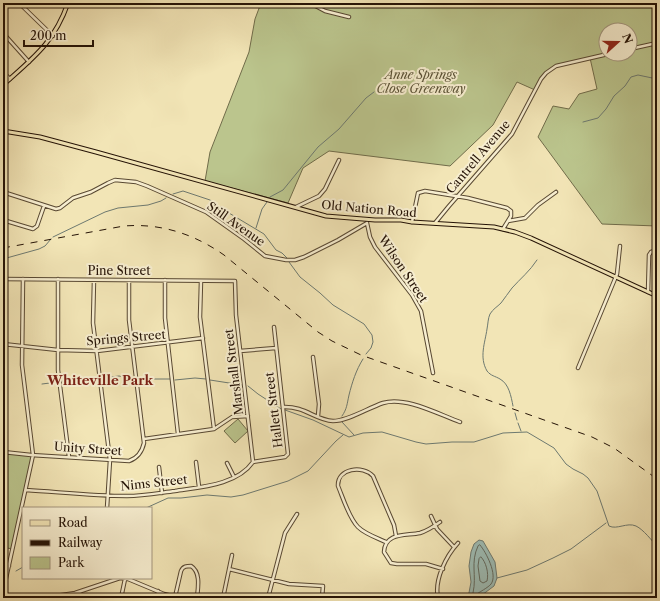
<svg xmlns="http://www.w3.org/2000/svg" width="660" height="601" font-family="'Libre Caslon Text',serif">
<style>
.green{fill:#bbc58d;stroke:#706c4a;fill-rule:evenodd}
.water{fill:#9dbdb6;stroke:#6d7970}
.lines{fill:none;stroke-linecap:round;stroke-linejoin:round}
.shore{stroke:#61685e;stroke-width:1}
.stream{stroke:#6d7970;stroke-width:1}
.minor-casing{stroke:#584832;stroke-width:4.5}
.major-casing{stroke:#251306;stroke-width:5}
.minor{stroke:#f7eed0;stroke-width:2.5}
.major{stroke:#f2e5b6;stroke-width:3}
.rail{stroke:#251306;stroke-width:1;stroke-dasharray:7 7;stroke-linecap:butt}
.labels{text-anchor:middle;stroke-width:4;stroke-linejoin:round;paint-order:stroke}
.park-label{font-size:12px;font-style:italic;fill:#5a5135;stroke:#f7eed0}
.street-label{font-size:12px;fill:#251306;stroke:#f7eed0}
.neighbourhood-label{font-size:13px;font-weight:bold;fill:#7a1f14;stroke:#f7eed0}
</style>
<rect width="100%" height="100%" fill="#f2e5b6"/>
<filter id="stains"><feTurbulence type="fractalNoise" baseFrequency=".005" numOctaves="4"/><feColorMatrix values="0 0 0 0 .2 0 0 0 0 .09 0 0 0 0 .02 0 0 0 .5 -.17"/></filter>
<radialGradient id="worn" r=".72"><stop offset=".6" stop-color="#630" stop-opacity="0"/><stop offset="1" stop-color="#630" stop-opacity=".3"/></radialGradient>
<path class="green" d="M261,3h396v223l-55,-2 -64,-87 15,-31 16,3 10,-15 18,-5 -7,-31 -34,8 -10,7 -11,17 -18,-8 -24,43 -43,41 -121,-15 -26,17 -15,35 -83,-22 5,-29 39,-100 6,-33zM606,30h24v24h-24z
M238,419l10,12 -13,12 -11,-12z
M3,452l30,3 -21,94 -9,-2z"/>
<path class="water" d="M479,540l4,1 12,21 2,16 -3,8 -16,12h-10l3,-16 -2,-16 2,-14 3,-8z"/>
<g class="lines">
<path class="shore" d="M480,545c6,7 18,30 11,39 -2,3 -13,9 -16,11l-2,-2c4,-18 -3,-30 5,-47z
M481,557c5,5 8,16 6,24l-4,2 -3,-2 -2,-15 1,-7z"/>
<path class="stream" d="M583,122l15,-4 8,-9 8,-13 11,-10 6,-9 7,-2 19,4
M173,194l10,-3 27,9 19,13 35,21 12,16 6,3 5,5
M270,197l13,-7 35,-43 21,-18 27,-31 8,-6
M256,228l6,-19 5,-7
M53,237l52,-25 13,-4 30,-3 13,-4 5,-3
M3,259l36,-10 6,-3 6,-7
M289,262l11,15 20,16 13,12 31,19 8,11 1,7 -2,6 -5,6
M102,378l17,-2 16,3
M138,379h32
M175,380l20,-2 11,1
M210,380l32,5
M61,381l24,1 13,-3
M42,384l16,-2
M248,386l10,8 23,15
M513,406c-2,-10 -4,-22 -13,-27 -5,-3 -9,-3 -13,-8 -8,-14 -2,-28 0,-42 1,-5 1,-11 3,-15 3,-5 7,-7 11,-11 4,-5 7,-10 11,-15 8,-9 18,-17 25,-28
M285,410l28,10 36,17 14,-4 19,-1 34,10 10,2 26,-2h22l29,-9 24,-1 27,16 12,16 7,5 10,5 5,4 9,13 12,35c8,4 18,-4 27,0 8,4 15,14 21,20
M515,413l2,7
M342,416c5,-7 5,-12 7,-21 3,-12 7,-25 14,-36
M342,422l12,13
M518,423l3,8
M146,508l22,-10h13l26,-3 24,2 12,-2 45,-14 20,-10 28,-30 7,-6
M16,571l7,-4
M497,578l30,-8 26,-12 18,-9 35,-26"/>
<defs>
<path id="minor" d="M19,3l34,33
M310,3l15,8 24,6
M3,33l26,29
M630,49l27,-6
M3,72l7,7
M3,192l53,17 4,-1 13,-10 18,-6 17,-9 7,-3 21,2 11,4 59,26 38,27 21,17 21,4h9l9,-3 34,-17 29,-17
M296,207l23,-11 6,-7 14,-29
M3,220l30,9 4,-3 7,-20
M508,221l17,-3 13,-13 18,-13
M412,222l6,-29 7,-2 43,7 39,10 4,3v5l-8,13
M367,223l3,14 5,10 37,48 9,16 12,62
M435,223l14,-17 63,-72 29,-55 5,-6 10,-7 52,-12
M3,279l232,2 1,34 17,147
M58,279v91l11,87
M94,280l-1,43 17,137 -3,48
M165,280v38l13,116
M201,281l-1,36 14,112
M648,292l1,-37 2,-3 6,-2
M3,344l55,6 39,1 106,-13
M240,351l36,-3
M313,357l6,47 -1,12
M578,368l39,-94 3,-28
M283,407c22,-1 32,13 50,14 15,0 35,-13 50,-18 22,-7 55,11 77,19
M144,439l70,-10 18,-12 16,-1
M3,452l28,3 98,6c9,-3 13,-9 15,-18l-15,-123v-40
M196,462l3,25
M253,462l32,-5 3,-3 -14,-127
M227,463l7,14
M159,467l3,26
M26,490c33,2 67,6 101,6 16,0 32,-3 48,-5 26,-4 62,-6 78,-29
M431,516l6,13 17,18
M440,522c-7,5 -13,9 -20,11 -14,3 -35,-1 -36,19l7,11 6,1h29l17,5
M386,542c-9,-4 -21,-8 -28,-15 -9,-9 -15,-29 -20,-41 -1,-18 25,-21 35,-10l21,49 2,11
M3,564l6,2
M229,569l60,15 34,2 -1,12
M3,592l30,-137 -11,-90 1,-86
M80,592l1,6
M175,597l6,-26c2,-5 6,-5 10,-5 10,6 7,22 6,32
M22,598l27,-1 26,-4 45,-15 8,1 36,15 16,4
M121,598l4,-19
M156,598l2,-7
M223,598l9,-43
M268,598l17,-65 12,-19
M438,598c-4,-18 8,-42 20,-55
M499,598l4,-1 2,1"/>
<path id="major" d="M3,85c30,-27 51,-42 65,-82
M3,131l37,6 56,15 230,64 49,4h26l11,2 82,5 21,5 16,6 126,58"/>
</defs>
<use href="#minor" class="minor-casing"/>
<use href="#major" class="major-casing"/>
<use href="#minor" class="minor"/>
<use href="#major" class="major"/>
<path class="rail" d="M3,248l121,-22c37,-3 70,8 100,29l94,77 14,9 29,14 231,82 22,11 43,31"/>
</g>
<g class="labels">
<g class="park-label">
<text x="421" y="79">Anne Springs<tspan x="421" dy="14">Close Greenway</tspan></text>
</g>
<g class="street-label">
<text transform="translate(478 157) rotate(-50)" y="4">Cantrell Avenue</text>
<text transform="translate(369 209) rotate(5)" y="4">Old Nation Road</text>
<text transform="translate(236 224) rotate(35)" y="4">Still Avenue</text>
<text transform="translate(403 269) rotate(56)" y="4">Wilson Street</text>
<text x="119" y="275">Pine Street</text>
<text transform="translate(126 338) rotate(-5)" y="4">Springs Street</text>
<text transform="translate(234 372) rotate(-97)" y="4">Marshall Street</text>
<text transform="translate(274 410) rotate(-97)" y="4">Hallett Street</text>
<text transform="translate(88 449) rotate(4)" y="4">Unity Street</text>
<text transform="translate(154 483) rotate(-6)" y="4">Nims Street</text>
</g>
<g class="neighbourhood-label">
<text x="100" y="385">Whiteville Park</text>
</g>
</g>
<rect width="660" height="601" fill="none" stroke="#f2e5b6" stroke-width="16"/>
<rect x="4" y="4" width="652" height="593" fill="none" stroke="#251306" stroke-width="2"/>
<rect x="8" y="8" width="644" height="585" fill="none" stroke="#251306"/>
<rect x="22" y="507" width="130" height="72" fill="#f7eed0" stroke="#a3967f"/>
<rect x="30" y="520" width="20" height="6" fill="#f2e5b6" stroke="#a3967f"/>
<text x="58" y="527" font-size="12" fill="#251306">Road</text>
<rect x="30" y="540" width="20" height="6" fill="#251306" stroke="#a3967f"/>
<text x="58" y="547" font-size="12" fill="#251306">Railway</text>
<rect x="30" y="557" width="20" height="12" fill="#bbc58d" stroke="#a3967f"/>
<text x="58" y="567" font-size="12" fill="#251306">Park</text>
<g transform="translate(618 42) rotate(69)"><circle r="19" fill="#f7eed0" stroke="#a3967f"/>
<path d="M0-3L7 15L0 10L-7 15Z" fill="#8f2418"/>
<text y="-6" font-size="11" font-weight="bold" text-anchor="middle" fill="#251306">N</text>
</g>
<path d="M24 40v6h69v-6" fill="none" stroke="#251306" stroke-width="2"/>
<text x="30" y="40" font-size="12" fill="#251306" stroke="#f7eed0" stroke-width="3" paint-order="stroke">200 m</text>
<rect width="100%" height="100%" filter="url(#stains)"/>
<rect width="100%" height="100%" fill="url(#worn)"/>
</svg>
